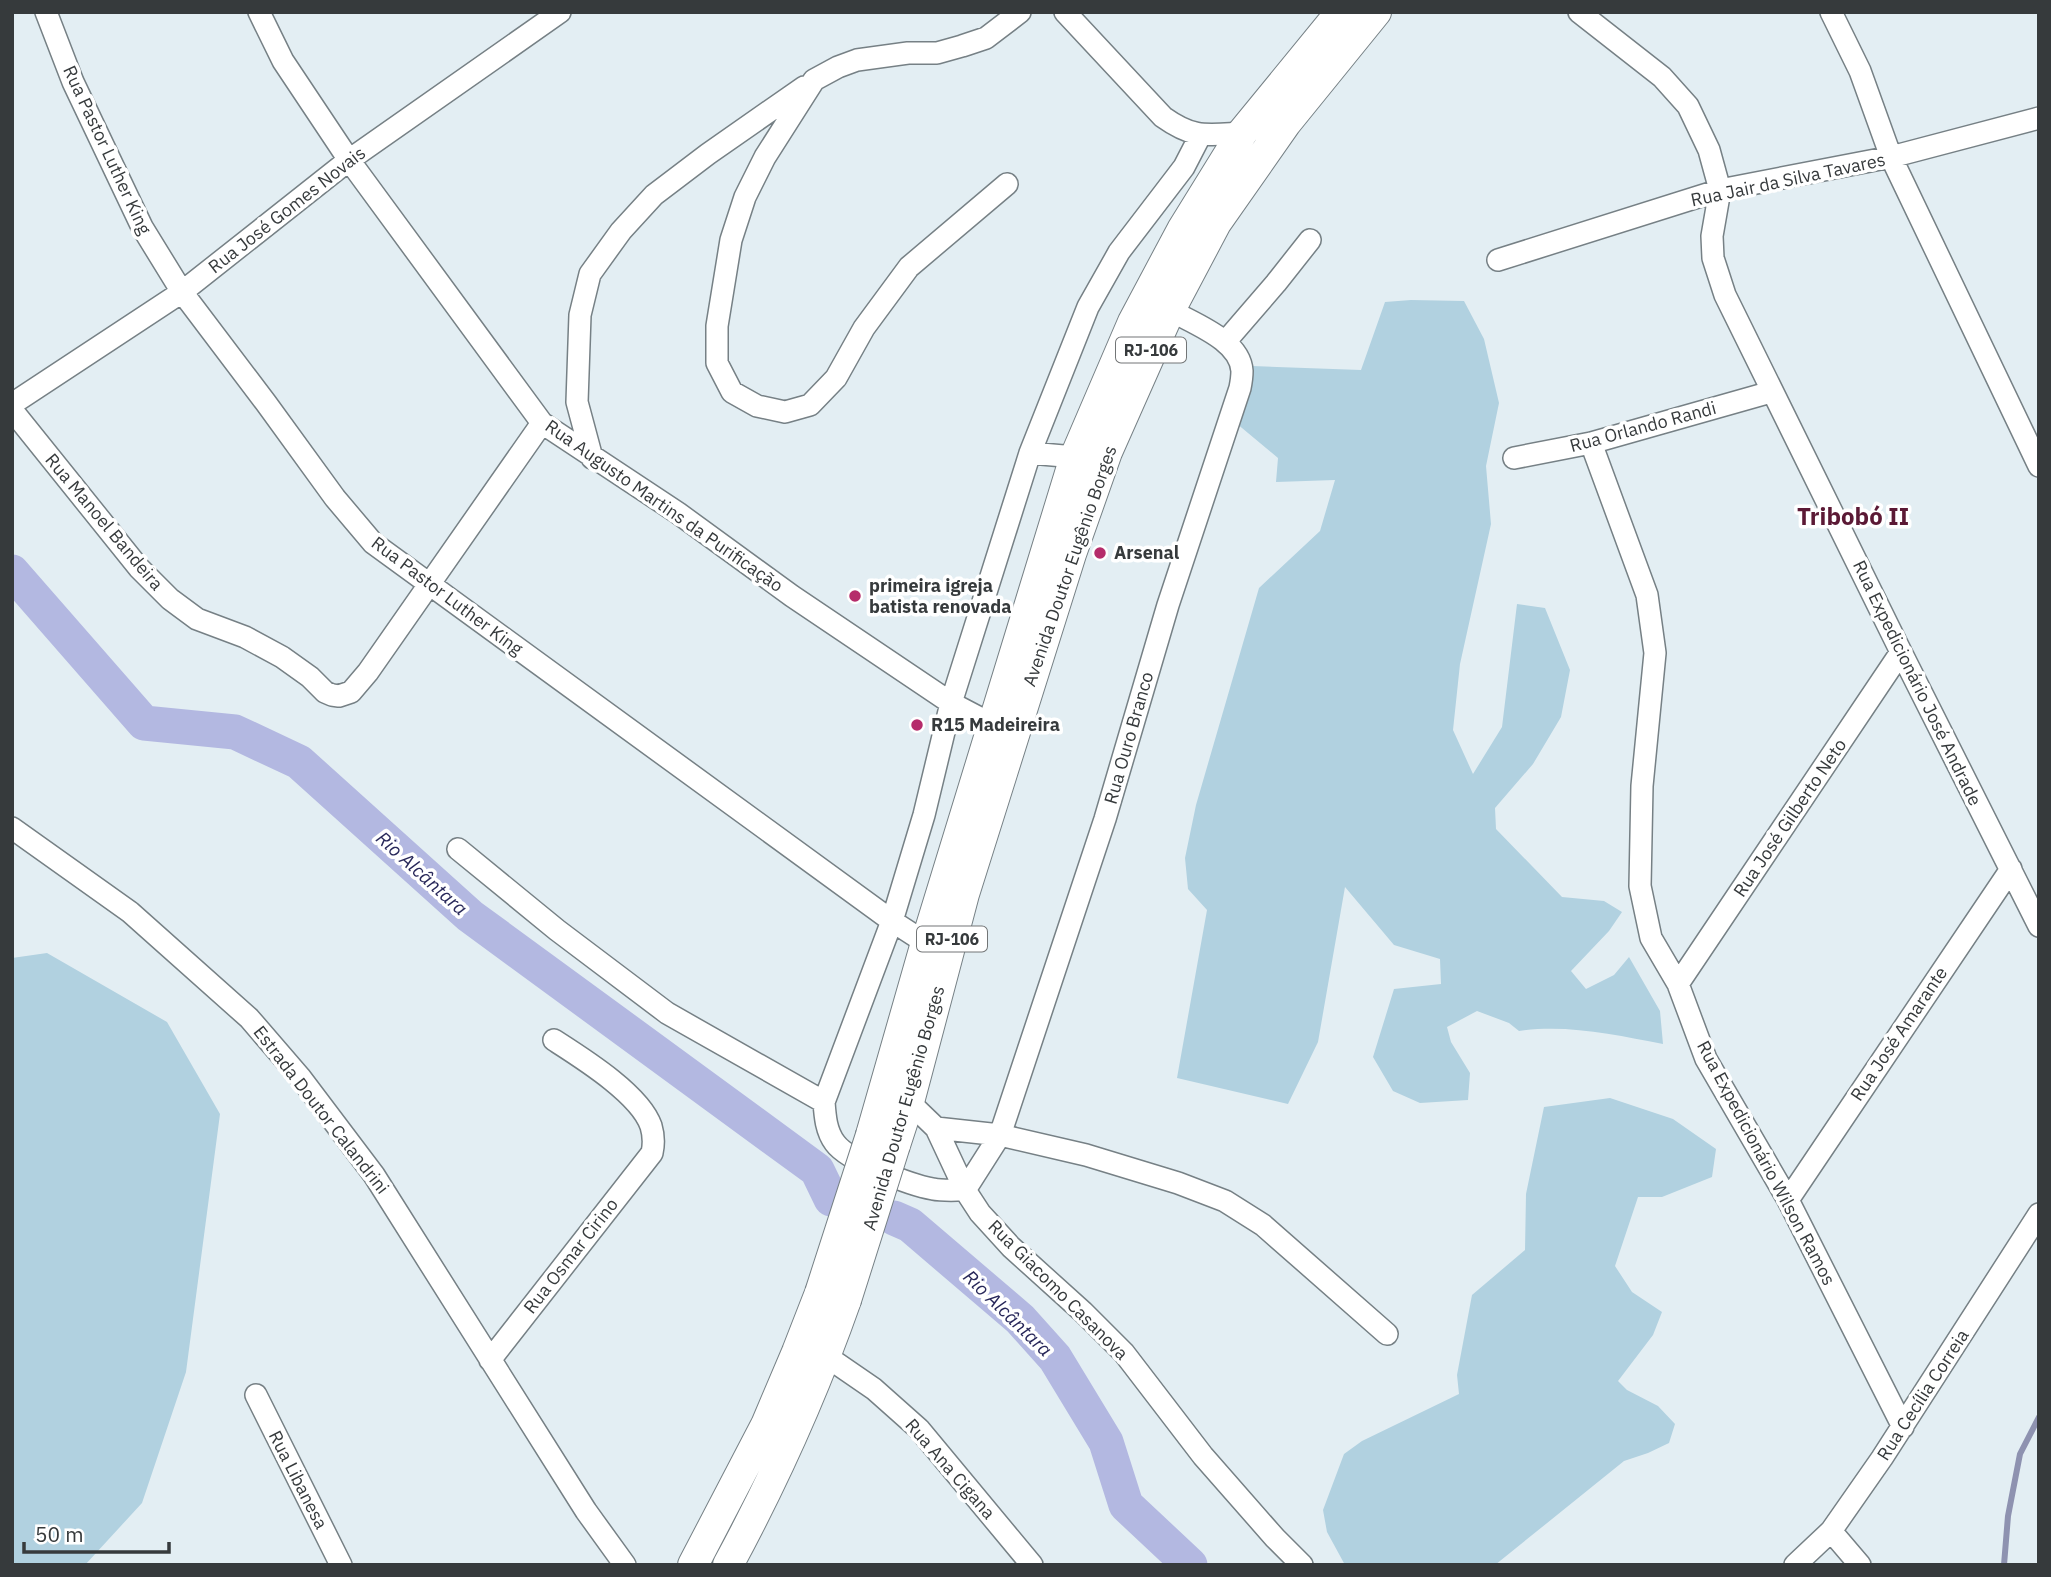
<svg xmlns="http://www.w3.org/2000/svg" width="2051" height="1577" font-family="'IBM Plex Sans',sans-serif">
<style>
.green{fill:#b1d1e0}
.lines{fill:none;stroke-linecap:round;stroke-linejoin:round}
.stream{stroke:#8e92b0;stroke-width:6}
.river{stroke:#b3b8e1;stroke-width:35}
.minor-casing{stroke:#768085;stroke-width:24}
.highway-casing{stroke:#768085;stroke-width:32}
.minor{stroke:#fff;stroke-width:21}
.highway{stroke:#fff;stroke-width:30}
.highway-bridge-casing{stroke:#768085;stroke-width:32;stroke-linecap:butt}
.highway-bridge{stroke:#fff;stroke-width:30}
.poi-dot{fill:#b52c6b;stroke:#fff;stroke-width:2.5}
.labels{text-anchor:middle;stroke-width:7;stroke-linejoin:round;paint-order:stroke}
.shield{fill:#fff;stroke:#727576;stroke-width:2}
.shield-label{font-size:16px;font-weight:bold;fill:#363a3c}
.street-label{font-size:18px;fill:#363a3c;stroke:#fff}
.poi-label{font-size:18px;font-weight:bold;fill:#363a3c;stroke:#fff;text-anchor:start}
.water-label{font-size:19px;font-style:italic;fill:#28285a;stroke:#fff}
.district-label{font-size:24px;font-weight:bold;fill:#5b1935;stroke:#fff}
</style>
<rect width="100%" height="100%" fill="#e3eef3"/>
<path class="green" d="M1411,300l53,1 20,38 15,64 -13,63 5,58 -31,140 -7,66 20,44 29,-47 15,-123 28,4 25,62 -9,47 -28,47 -38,44 1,21 66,68 42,4 18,11 -13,19 -38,40 15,18 28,-14 15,-18 31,54 3,33c-47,-9 -96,-20 -144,-13l-10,-8 -32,-12 -30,16 4,15 19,31 -2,27 -48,3 -27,-12 -20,-34 21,-68 47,-5 -1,-25 -46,-14 -49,-58 -27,155 -30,62 -111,-26 30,-168 -19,-21 -3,-31 11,-53 63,-217 61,-57 15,-51 -59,2 2,-24 -42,-35 16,-57 109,4 24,-68z
M47,953l120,69 53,92 -34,258 -44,131 -57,62h-73v-607z
M1610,1098l63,21 43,30 -4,28 -50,20h-24l-23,69 17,26 30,20 -9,23 -35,46 9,9 31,16 17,18 -6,19 -21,10 -24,8 -129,104h-150l-18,-33 -4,-22 21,-56 18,-13 97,-47 -2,-19 15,-80 53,-45 1,-56 18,-87z"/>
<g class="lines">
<path class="stream" d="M2004,1565l4,-49 12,-62 19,-37"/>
<path class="river" d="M12,572l132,151 91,9 64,30 171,154 347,254 14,29
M894,1218l16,7 110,94 35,39 51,84 20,63 64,60"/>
<defs>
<path id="minor" d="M46,12l27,70 69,145 40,65 84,111 69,95 38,45 519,378 34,22
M259,12l24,49 66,99 193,263 136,90 114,83 159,107 42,22
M1065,12l98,105c31,22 43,18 79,16
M1579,12l83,65 26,29 21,44 11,40 -8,46 1,22 12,37 176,357 138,274
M1831,12l29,59 31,86 148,309
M1007,184l-98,83 -45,61 -28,50 -26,27 -25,7 -28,-6 -25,-14 -15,-29v-37l14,-86 14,-43 20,-40 49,-77 24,-13 19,-7 51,-7h29l25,-7 24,-8 34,-26
M1498,260l222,-70 171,-33 148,-39
M1170,310c24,14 70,30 72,61 0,6 -1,12 -2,17l-72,217 -63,214 -105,316 -35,55c-10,0 -22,1 -32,-1 -23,-4 -85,-28 -98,-46 -9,-12 -10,-27 -11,-41l68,-181 32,-106 27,-112 79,-250 58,-146 31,-55 65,-85 16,-31
M1226,341l50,-58 34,-43
M12,404l170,-112 167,-132 211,-148
M12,410l127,158 31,31 27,20 48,18 37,20 28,20 15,15 7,3 7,1 12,-4 17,-20 174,-249
M1591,443l56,152 8,58 -13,133 -2,100 11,52 27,46 28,75 82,141 115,227
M1030,453l45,4
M592,458l-15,-56 3,-87 10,-41 31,-43 33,-36 54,-41 96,-67
M1514,458l77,-15 180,-51
M12,828l118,84 119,106 51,59 74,98 212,336 39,54
M458,849l99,81 110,83 157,89
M1678,984l223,-332
M909,1102l27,26 29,62 15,23 31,34 72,65 41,41 79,103 72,82 27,27
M936,1128l64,7 86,20 92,28 47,18 38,24 124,109
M1788,1200l223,-331
M826,1356l48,33 45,40 113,136
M490,1360l162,-207c2,-9 2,-17 -1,-27 -11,-32 -69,-68 -97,-86
M256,1395l85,170
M1831,1531l29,34
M1795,1565l36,-34 51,-73 157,-244"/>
<path id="highway" d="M871,1135l55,-192 149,-486 58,-135 49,-92 60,-97 99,-121
M895,1145l14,-43 55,-208 107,-340 36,-102 63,-142 46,-87 70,-100 90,-111
M693,1565l73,-140 31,-73 23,-59
M728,1565c46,-85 86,-174 118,-265"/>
</defs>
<use href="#minor" class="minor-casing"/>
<use href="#highway" class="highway-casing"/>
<use href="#minor" class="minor"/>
<use href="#highway" class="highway"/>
<defs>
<path id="highway-bridge" d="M820,1293l51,-158
M846,1300l49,-155"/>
</defs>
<use href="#highway-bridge" class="highway-bridge-casing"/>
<use href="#highway-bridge" class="highway-bridge"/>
</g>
<g class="poi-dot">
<circle cx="1100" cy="553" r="7"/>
<circle cx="855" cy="596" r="7"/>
<circle cx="917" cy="725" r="7"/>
</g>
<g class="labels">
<g class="shield">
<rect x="1116" y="337.5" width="70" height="25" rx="5"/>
<rect x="917" y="926.5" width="70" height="25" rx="5"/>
</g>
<g class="shield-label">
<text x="1151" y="356">RJ-106</text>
<text x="952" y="945">RJ-106</text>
</g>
<g class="street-label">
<text transform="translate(107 150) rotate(65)" y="6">Rua Pastor Luther King</text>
<text transform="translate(1788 180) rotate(-12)" y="6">Rua Jair da Silva Tavares</text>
<text transform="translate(287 210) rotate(-38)" y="6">Rua José Gomes Novais</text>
<text transform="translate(1643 427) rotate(-15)" y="6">Rua Orlando Randi</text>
<text transform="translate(664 506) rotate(35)" y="6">Rua Augusto Martins da Purificação</text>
<text transform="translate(104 522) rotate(50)" y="6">Rua Manoel Bandeira</text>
<text transform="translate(1070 566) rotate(-71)" y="6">Avenida Doutor Eugênio Borges</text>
<text transform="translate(447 596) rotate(37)" y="6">Rua Pastor Luther King</text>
<text transform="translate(1917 683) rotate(64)" y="6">Rua Expedicionário José Andrade</text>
<text transform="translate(1129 738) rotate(-74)" y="6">Rua Ouro Branco</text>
<text transform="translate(1790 818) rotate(-56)" y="6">Rua José Gilberto Neto</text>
<text transform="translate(1899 1034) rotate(-56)" y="6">Rua José Amarante</text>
<text transform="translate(904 1108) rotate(-74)" y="6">Avenida Doutor Eugênio Borges</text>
<text transform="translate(321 1110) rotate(52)" y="6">Estrada Doutor Calandrini</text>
<text transform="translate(1766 1163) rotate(62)" y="6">Rua Expedicionário Wilson Ramos</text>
<text transform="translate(571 1256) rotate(-52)" y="6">Rua Osmar Cirino</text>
<text transform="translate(1058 1290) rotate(45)" y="6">Rua Giacomo Casanova</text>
<text transform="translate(1923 1395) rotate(-57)" y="6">Rua Cecília Correia</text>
<text transform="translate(950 1469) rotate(49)" y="6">Rua Ana Cigana</text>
<text transform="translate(298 1480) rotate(63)" y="6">Rua Libanesa</text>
</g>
<g class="poi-label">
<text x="1114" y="559">Arsenal</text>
<text x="869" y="592">primeira igreja<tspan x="869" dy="21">batista renovada</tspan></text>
<text x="931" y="731">R15 Madeireira</text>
</g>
<g class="water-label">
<text transform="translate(422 873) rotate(42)" y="7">Rio Alcântara</text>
<text transform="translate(1008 1313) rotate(44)" y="7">Rio Alcântara</text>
</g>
<g class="district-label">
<text x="1853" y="525">Tribobó II</text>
</g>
</g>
<rect width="2051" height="1577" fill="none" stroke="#363a3c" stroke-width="28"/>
<path d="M24 1542v10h145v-10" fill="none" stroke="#363a3c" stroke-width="3.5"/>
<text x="35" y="1542" font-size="21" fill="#363a3c" stroke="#ffffff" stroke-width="5" paint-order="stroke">50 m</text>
</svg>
